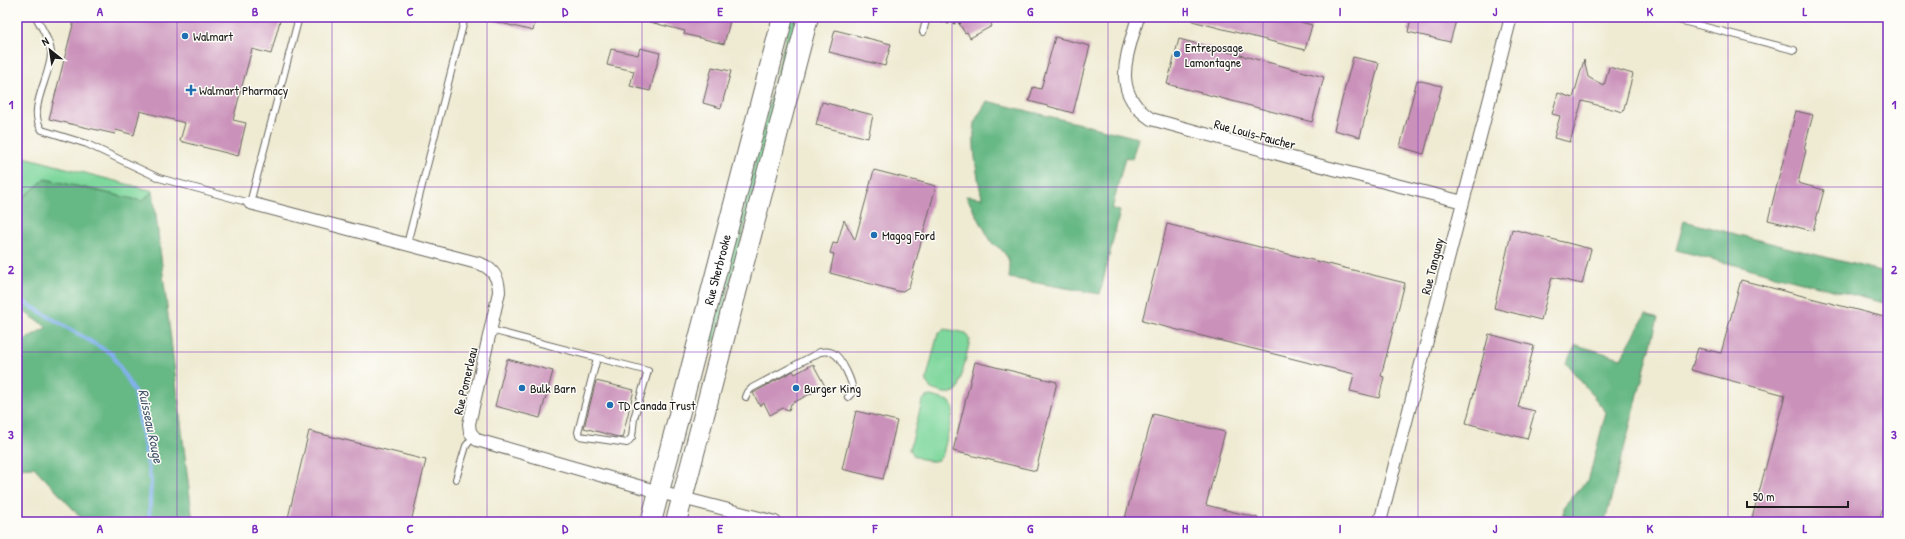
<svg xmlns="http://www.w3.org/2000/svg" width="1905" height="539" font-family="'Patrick Hand',sans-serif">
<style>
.green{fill:#7ed79c;stroke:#4d7a5c}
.forest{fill:#66b884;stroke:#416a50}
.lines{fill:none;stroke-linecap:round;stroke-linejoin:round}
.stream{stroke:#82b1ec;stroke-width:4}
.building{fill:#ca91ba}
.lane-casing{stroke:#66645c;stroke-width:8}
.street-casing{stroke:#66645c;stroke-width:14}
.primary-casing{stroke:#66645c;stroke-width:22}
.path{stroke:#66645c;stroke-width:2.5;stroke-dasharray:3 3;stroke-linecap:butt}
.lane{stroke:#fff;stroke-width:6}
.street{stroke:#fff;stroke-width:12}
.primary{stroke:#fff;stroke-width:20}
.grid{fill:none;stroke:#7b2cbf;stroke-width:1;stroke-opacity:0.55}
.poi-dot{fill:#1f6fb2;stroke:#fdfcf7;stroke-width:1.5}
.labels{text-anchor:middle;stroke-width:3;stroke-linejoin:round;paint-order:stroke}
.poi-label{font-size:13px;fill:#1c1c1c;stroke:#fdfcf7;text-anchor:start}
.street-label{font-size:13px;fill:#1c1c1c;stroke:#fdfcf7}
.water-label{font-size:14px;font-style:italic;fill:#45586f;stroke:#fdfcf7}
.neatline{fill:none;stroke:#7b2cbf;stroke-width:1.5}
.grid-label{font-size:13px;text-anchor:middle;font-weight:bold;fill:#7b2cbf}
</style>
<rect width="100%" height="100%" fill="#fdfcf7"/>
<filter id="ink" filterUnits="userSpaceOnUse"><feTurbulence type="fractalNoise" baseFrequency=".025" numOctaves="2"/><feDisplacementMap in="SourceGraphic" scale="8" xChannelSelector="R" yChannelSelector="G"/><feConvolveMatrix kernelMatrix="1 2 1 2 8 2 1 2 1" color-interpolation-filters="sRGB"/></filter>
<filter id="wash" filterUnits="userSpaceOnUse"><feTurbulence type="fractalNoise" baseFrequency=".012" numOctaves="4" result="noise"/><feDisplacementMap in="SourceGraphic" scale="16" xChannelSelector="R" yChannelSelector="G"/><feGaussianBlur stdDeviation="0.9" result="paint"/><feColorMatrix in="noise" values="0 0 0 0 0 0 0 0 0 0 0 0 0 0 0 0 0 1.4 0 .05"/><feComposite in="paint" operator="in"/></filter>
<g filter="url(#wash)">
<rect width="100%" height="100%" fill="#efebd3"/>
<path class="green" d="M791,17h5l-5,31 -76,293 -5,-1z
M17,155l136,36 -11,10 -97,-22 -28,24z
M945,329l21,4 4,7 -11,47c-5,11 -19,5 -28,2l-5,-8 12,-48z
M931,396l18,5 5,7 -11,46c-5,12 -20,6 -29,2l-4,-7 12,-48 4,-4z"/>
<path class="forest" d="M987,101l151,37 -6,21 -7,-2 -13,52 8,2 -20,83 -91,-16 1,-10 -2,-10 -7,-9 -9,-6 -26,-47 16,2c-4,-19 -13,-62 -5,-81 3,-5 7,-10 10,-16z
M45,179l97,22 11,-10 40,331h-108l-51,-55 -17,1v-124l30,-17 -30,-20v-104z
M1684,221l204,52v31l-212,-54z
M1646,314l12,4 -53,204h-41v-16l25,-28 17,-66 -40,-49 10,-18 45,13z"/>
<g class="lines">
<path class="stream" d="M17,298l95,56 22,37 17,90 -2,41"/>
</g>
<g id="blocks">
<path class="building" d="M75,17h206l-10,37 -19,-5 -19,71 13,3 -8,33 -58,-15 5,-18 -45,-12 -6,24 -18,-5 -1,4 -66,-15z
M494,17h42l-3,14 -40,-10z
M647,17h84l-7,27 -40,-10 1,-3 -39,-10z
M955,17h33l4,9 -22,12 -3,-6 -2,1z
M1192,17h90l30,8 -7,25 -113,-29z
M1411,17h46l-7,25 -42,-10z
M835,30l56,14 -6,22 -56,-14z
M1055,37l35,9 -17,67 -44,-12 4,-14 8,2z
M1179,39l145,38 -12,45 -145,-38z
M640,48l20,5 -10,38 -20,-5 4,-15 -27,-6 4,-16 27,6z
M1353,57l26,6 -19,74 -26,-7z
M1584,60l4,17 16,9 5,-19 24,7 -10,38 -41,-11 -12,41 -16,-4 6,-22 -8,-2 6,-21 15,5z
M712,67l19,4 -10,37 -18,-5z
M1417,80l25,6 -18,68 -24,-7z
M822,102l51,13 -5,23 -52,-13z
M1796,111l17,4 -9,34 2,1 -8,33 26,7 -11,41 -45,-11z
M874,170l62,16 -27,101 -8,5 -71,-19 4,-19 -4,-1 3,-10 4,1 7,-24 11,20z
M1167,224l238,59 -24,93 3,1 -5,21 -29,-7 4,-17 -212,-53z
M1512,229l79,20 -9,35 -30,-7 -11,43 -47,-12z
M1741,280l147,38v169l-9,35h-128l34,-127 -94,-25 7,-22 23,5z
M1489,334l45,12 -16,61 17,4 -8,28 -61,-16z
M507,359l46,12 -13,47 -45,-12z
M975,362l82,20 -21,89 -83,-20z
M813,364l12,22 -34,18 -2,6 -6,-2 -13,7 -6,-12 -4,3 -7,-13 2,-1 38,-21 2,3z
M596,381l38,9 -12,48 -38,-10z
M856,411l41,10 -14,58 -41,-10z
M1153,414l72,18 -19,73 52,13v4h-134z
M309,431l117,29 -15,62h-124z"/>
</g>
</g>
<g filter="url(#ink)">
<use href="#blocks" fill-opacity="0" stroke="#66645c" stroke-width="1"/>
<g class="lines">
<defs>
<path id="lane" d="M36,17c5,10 14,23 15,35 1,23 -25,57 -9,78l45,14 72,34 91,25 49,-186
M1667,17l127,33
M923,32l4,-15
M407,244l58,-227
M491,330c52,14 104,27 157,41l-14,47 -2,19 -5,6 -48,-7 -1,-4 19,-74
M746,397l2,-5 4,-4 68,-36c5,-1 9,-1 13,1 8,4 22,32 19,40l-4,4
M456,479l10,-33 7,-9"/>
<path id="street" d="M1138,17c-11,39 -28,75 13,102l167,46 145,37
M250,203l231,61c12,5 18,15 18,28l-30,132 1,8 7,8 182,52 116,30
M1380,522l131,-505"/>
<g id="primary">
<path id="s1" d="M651,522l132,-505"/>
<path d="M676,522l132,-505"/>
</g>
</defs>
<use href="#lane" class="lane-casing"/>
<use href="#street" class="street-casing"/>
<use href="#primary" class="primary-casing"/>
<path class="path" d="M935,20l11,3h15"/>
<use href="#lane" class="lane"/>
<use href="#street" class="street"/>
<use href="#primary" class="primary"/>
</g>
</g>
<path class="grid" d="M177,17v505M332,17v505M487,17v505M642,17v505M797,17v505M952,17v505M1108,17v505M1263,17v505M1418,17v505M1573,17v505M1728,17v505M17,187h1871M17,352h1871"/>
<g class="poi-dot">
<circle cx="185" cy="36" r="4"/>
<circle cx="1177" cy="54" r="4"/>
<path d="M189 84h4v4h4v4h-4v4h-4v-4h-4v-4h4z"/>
<circle cx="874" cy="235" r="4"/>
<circle cx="522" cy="388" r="4"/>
<circle cx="796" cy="388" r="4"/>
<circle cx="610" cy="405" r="4"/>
</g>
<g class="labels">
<g class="poi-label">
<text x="193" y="41">Walmart</text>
<text x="1185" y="52">Entreposage<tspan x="1185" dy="15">Lamontagne</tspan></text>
<text x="199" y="95">Walmart Pharmacy</text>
<text x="882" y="240">Magog Ford</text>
<text x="530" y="393">Bulk Barn</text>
<text x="804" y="393">Burger King</text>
<text x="618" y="410">TD Canada Trust</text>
</g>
<g class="street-label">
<text transform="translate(1255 134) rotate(15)" y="5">Rue Louis-Faucher</text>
<text transform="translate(1432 266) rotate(-76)" y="5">Rue Tanguay</text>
<text dy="5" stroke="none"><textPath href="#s1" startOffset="261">Rue Sherbrooke</textPath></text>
<text transform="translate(465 381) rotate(-77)" y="5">Rue Pomerleau</text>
</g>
<g class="water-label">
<text transform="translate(151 426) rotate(78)" y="5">Ruisseau Rouge</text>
</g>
</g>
<rect width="1905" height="539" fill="none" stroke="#fdfcf7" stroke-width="44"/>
<g transform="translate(50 50) rotate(330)" stroke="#fdfcf7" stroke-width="3" paint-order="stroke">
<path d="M0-3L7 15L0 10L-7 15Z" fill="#1c1c1c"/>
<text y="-6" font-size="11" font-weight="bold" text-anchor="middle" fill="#1c1c1c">N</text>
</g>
<path d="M1747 501v6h101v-6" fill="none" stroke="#1c1c1c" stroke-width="2"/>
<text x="1753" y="501" font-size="12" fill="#1c1c1c" stroke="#fdfcf7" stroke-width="3" paint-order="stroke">50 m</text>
<rect x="22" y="22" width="1861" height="495" class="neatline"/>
<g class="grid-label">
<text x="100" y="16">A</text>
<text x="255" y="16">B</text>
<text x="410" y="16">C</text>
<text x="565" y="16">D</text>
<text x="720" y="16">E</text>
<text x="875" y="16">F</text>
<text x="1030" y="16">G</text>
<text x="1185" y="16">H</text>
<text x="1340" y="16">I</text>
<text x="1495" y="16">J</text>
<text x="1650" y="16">K</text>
<text x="1805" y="16">L</text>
<text x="11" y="109">1</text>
<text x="1894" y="109">1</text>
<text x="11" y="274">2</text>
<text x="1894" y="274">2</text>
<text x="11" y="439">3</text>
<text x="1894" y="439">3</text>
<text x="100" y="533">A</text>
<text x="255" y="533">B</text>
<text x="410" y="533">C</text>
<text x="565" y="533">D</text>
<text x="720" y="533">E</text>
<text x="875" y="533">F</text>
<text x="1030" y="533">G</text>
<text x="1185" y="533">H</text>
<text x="1340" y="533">I</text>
<text x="1495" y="533">J</text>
<text x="1650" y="533">K</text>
<text x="1805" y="533">L</text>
</g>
</svg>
